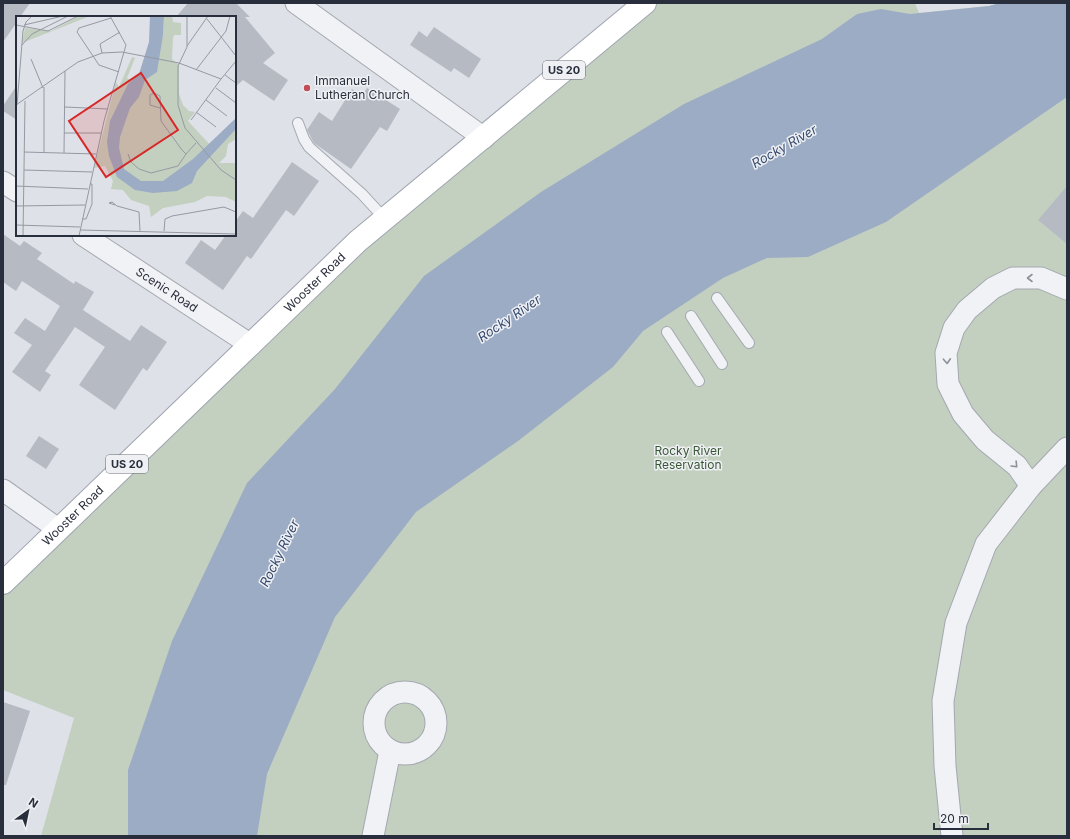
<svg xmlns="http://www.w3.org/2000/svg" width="1070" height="839" font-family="Inter,sans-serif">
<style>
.green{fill:#c3d0c0}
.water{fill:#9cacc4}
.building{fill:#b6bac3}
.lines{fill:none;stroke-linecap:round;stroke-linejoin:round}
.service-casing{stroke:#a4a8b0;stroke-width:12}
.minor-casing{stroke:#a4a8b0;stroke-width:23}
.primary-casing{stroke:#9fa5b1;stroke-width:24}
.service{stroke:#f1f2f5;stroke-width:10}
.minor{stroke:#f1f2f5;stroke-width:21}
.primary{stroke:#fff;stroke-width:22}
.oneway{stroke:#8d9098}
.poi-dot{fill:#c34c55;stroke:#eef0f4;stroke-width:1.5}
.labels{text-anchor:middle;stroke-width:3;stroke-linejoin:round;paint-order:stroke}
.shield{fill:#eef0f4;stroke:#646873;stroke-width:1}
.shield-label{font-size:11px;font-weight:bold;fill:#292e3c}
.poi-label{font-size:12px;fill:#292e3c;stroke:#eef0f4;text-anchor:start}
.street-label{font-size:12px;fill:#292e3c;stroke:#eef0f4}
.park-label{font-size:12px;fill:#3b5737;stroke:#eef0f4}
.water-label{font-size:13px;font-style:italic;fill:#364a6d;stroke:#eef0f4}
.inset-road{fill:none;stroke:#9699a3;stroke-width:1}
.view{fill:#d62828;fill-opacity:0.15;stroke:#d62828;stroke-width:2}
.inset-edge{fill:none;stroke:#292e3c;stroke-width:2}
</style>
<rect width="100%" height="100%" fill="#dee1e7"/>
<path class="green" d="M646,3h269l4,10 70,-7 11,-3h67v833h-1026l33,-118 -71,-28v-96l133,-137 204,-202z"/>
<path class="water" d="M1000,3h67v94l-181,125 -78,35 -41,1 -44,20 -80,53 -30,36 -95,74 -102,71 -81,105 -68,157 -10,62h-129v-66l44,-129 75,-158 88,-94 89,-113 117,-84 143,-88 138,-65 35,-25 24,-5 29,5 79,-8z"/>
<path class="building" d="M3,3h27l-10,14h-3v5l-14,20z
M188,3h48l14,14h-5l30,36 -12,10 25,17 -14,21 -31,-21 -8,7v-70h-59z
M434,27l47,32 -12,19 -15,-10 -3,4 -41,-27 9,-14 8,6z
M17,85v35l-14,-9v-5z
M367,88l33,21 -13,22 -7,-4 -29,42 -37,-26 -7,-13 12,-18 13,9 20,-32 10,7z
M292,162l27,19 -25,35 -8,-6 -35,49 -4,-3 -24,34 -38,-27 16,-23 14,10 11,-15h9v-13l8,-11 10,7z
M1067,186v58l-29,-24z
M3,234l17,12 4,-5 18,12 -5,6 37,25 1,-3 19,11 -11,18 47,31 11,-16 26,17 -20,29 -4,-3 -28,42 -36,-25 26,-38 -30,-20 -30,44 6,4 -11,17 -28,-20 20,-27 -18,-12 11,-15 20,13 15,-25 -38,-25 -6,10 -13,-9z
M39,436l20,13 -13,20 -20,-13z
M3,702l27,9 -24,74h-3z"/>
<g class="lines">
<defs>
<path id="service" d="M298,123l6,16 5,8 53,47 23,25
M717,298l32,45
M691,316l31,48
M667,332l32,49"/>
<g id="minor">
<path d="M296,3l188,135"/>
<path d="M3,182l14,9"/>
<path id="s1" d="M83,235l168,110"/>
<path d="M1031,486l-14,-20 -32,-26 -22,-26 -15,-30 -2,-31 8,-25 13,-18 26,-22 20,-10h28l26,11"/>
<path d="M3,490l55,39"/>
<circle cx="405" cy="723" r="31"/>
<path d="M373,836l17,-85"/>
<path d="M952,836l-7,-70 -2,-65 13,-78 30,-79 45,-58 36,-38"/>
</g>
<g id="primary">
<path id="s2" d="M3,583l355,-342 287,-238"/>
</g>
</defs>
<use href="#service" class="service-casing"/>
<use href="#minor" class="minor-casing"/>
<use href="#primary" class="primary-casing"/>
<use href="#service" class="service"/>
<use href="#minor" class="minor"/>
<use href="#primary" class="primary"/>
</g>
<defs><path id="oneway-chevron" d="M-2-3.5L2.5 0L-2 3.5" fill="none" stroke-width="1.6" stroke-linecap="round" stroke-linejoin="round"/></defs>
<g class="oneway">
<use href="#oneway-chevron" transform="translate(1030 278) rotate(180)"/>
<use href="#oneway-chevron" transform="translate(947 361) rotate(87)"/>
<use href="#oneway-chevron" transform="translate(1015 465) rotate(46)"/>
</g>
<circle class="poi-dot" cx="307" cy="88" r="4"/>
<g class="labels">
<g class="shield">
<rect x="543" y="61" width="42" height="18" rx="3"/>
<rect x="106" y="455" width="42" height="18" rx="3"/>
</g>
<g class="shield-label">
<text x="564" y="74">US 20</text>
<text x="127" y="468">US 20</text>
</g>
<g class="poi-label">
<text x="315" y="85">Immanuel<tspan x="315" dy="14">Lutheran Church</tspan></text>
</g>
<g class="street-label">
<text dy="4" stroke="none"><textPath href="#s2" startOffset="433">Wooster Road</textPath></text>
<text dy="4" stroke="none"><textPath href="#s1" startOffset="100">Scenic Road</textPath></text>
<text dy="4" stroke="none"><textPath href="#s2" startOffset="97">Wooster Road</textPath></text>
</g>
<g class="park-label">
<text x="688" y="455">Rocky River<tspan x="688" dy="14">Reservation</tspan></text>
</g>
<g class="water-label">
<text transform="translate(784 146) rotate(-30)" y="5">Rocky River</text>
<text transform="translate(509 318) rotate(-34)" y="5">Rocky River</text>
<text transform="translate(279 553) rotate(-64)" y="5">Rocky River</text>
</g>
</g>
<g transform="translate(16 16)">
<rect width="220" height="220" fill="#dee1e7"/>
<path d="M63,0h11l-68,27 3,-15 26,3zM148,0h8l1,6 8,1v12h-7l-1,3 -1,21 7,6v29l4,11 6,6 6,1 -7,9 24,26 -1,8 25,-26v10l-8,5 -2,12 -7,7h17v39l-10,-5 -19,-1 -12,6 -32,6 -12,9 -2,-11 -18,-6 -8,-10 -12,-1 2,-8 -8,-15 -11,2 22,-86 3,5 13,-30 3,1 -8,20 5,3 7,-7 8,-23 11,4 5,-20z" fill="#c3d0c0"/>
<path d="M134,0h14l-1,19 -6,37 -12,8 -6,17 -9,11 -10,29 -1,11 5,21 17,12h22l30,-22 43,-41v11l-39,42 -5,12 -15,8 -24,2 -18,-3 -18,-13 -8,-21 -2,-14 3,-21 18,-37 11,-10 10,-32z" fill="#9cacc4"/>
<path class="inset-road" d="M95,2l-32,10 -2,4 22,33 20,7M191,3l29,37M0,9l32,6 30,-15M8,9l39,-9M6,29l10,-11 36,-18M171,30l21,-30M86,37l-2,-9 20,-12M15,43l12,29M162,50v39l7,23 36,42 15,10M162,50l9,-19v-31M180,54l30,-39 4,-15M209,59l11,8M200,72l20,15M190,84l21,16M0,89l62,-43 24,-9 20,-1 57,11 42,16 15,-18M1,89l6,-74 3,-9 6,-6M49,91l43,2M144,92l-10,-3v-10l4,-2 6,3 1,25 21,29 4,4 10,-11M180,96l20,15M175,104l30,-41M48,117h37M8,136l72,2M28,137v-66M48,137l1,-82M112,138l3,8 8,7 12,4 27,-7 8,-12M8,154l68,2M0,170l72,3M99,189l-6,-2 3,-1 5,4 22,6 1,19M0,190l69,-1M66,203h4l6,-15v-20h-2M0,209l64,2M64,214l156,4M148,215l1,-12 7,-3 52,-9 12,5M7,220l2,-135M63,220l25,-115 22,-76 -16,-29"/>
<path class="view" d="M125,57l37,57 -72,47 -37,-56z"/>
<rect width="220" height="220" class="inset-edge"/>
</g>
<rect width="1070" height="839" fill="none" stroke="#292e3c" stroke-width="8"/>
<g transform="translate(28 811) rotate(33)" stroke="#eef0f4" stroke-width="3" paint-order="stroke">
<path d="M0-3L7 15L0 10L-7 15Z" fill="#292e3c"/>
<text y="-6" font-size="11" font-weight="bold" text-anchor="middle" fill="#292e3c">N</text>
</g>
<path d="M934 823v6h54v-6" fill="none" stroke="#292e3c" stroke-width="2"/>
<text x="940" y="823" font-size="12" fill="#292e3c" stroke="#eef0f4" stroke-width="3" paint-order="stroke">20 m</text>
</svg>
